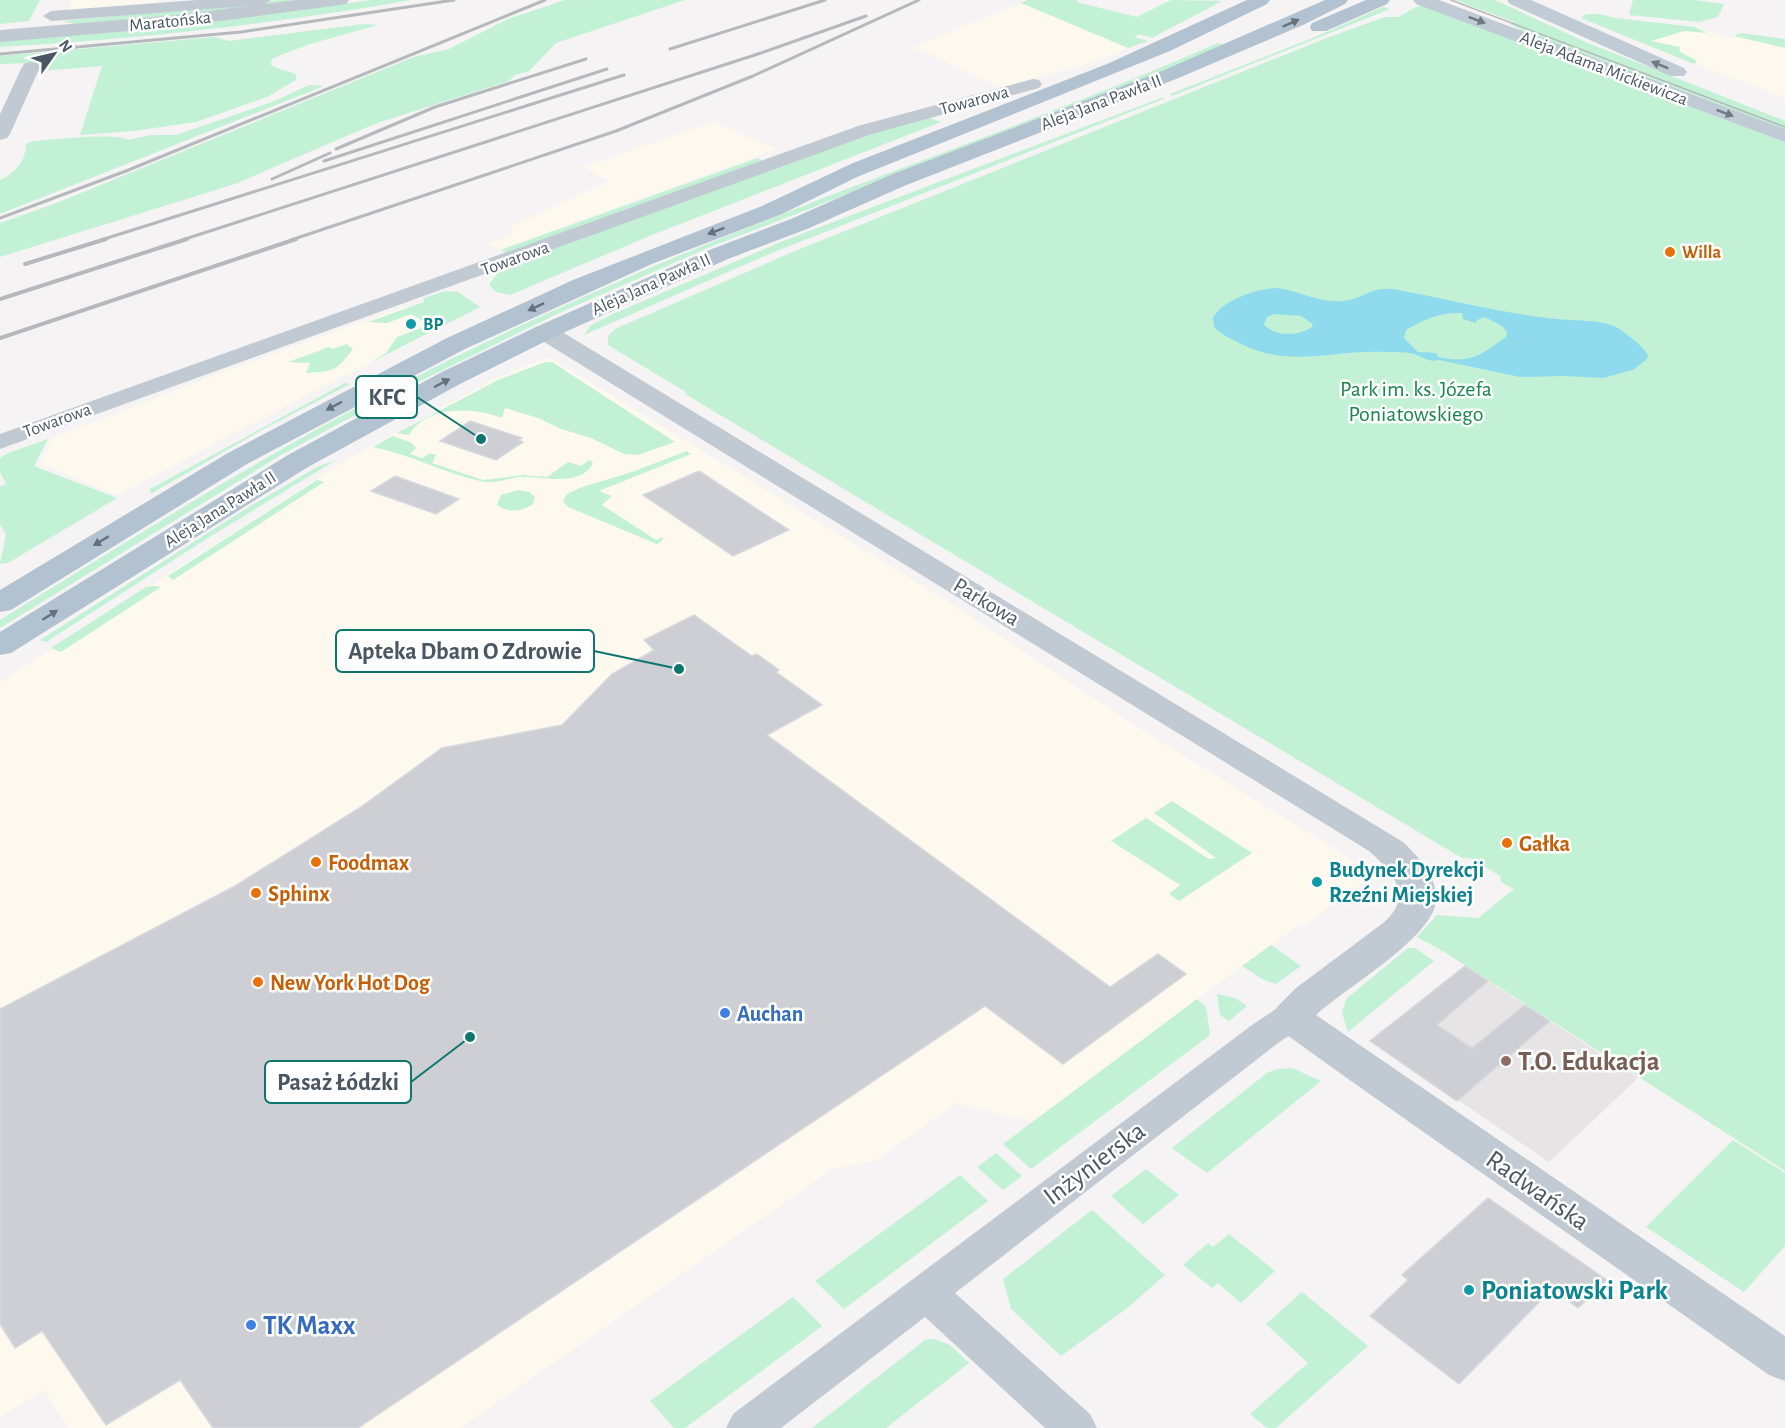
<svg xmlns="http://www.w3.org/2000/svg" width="1785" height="1428" font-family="'Alegreya Sans',sans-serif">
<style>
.commercial{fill:#fdf9ef}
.education{fill:#e6e4e5}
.green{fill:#c3f1d5}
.water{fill:#90daee;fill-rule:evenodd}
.building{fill:#cdcfd5;stroke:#d7d9de;stroke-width:1.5}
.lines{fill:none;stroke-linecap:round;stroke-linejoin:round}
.minor{fill:#c1cad2;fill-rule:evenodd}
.tertiary{fill:#c1cad2;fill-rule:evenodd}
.secondary{fill:#c1cbd6;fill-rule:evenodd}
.primary{fill:#b3c2d1;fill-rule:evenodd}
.tram{stroke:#b5b8bd;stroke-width:1.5}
.rail-far1{stroke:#b5b8bd;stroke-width:3}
.rail{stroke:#b5b8bd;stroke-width:4}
.oneway{fill:#6e7984}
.oneway2{fill:#64717d}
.food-dot{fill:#e8710a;stroke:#fff;stroke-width:2}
.culture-dot{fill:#0f9aa8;stroke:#fff;stroke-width:2}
.shop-dot{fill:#3f7fe0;stroke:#fff;stroke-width:2}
.education-dot{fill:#8d6e63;stroke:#fff;stroke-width:2}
.labels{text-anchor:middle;stroke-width:5;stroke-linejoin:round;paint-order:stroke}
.far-street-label{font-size:18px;fill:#4a5661;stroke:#fff}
.far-food-label{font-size:18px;font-weight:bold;fill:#c56008;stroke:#fff;text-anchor:start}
.far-culture-label{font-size:18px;font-weight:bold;fill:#0d838f;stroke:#fff;text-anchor:start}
.park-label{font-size:22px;fill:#17864f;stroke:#fff}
.street-label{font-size:22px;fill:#4a5661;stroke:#fff}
.food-label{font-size:22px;font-weight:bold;fill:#c56008;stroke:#fff;text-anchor:start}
.culture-label{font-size:22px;font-weight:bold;fill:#0d838f;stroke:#fff;text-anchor:start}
.shop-label{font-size:22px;font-weight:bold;fill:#366cbe;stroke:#fff;text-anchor:start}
.near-education-label{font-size:27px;font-weight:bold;fill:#785e54;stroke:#fff;text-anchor:start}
.near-street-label{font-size:27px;fill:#4a5661;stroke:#fff}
.near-culture-label{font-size:27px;font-weight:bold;fill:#0d838f;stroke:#fff;text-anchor:start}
.near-shop-label{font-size:27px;font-weight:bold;fill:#366cbe;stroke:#fff;text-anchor:start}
.leader{fill:none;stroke:#0f766e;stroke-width:2}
.callout-dot{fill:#0f766e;stroke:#fff;stroke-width:2}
.callout{fill:#fff;stroke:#0f766e;stroke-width:2}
.callout-label{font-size:24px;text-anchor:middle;font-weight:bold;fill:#4a5661}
</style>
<rect width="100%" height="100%" fill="#f5f3f3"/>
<path class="commercial" d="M72,0h86l-2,7 -89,5z
M1021,3l107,45 -30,13 -98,27 -70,-34 -19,-6z
M1696,27l32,11 6,-2 51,12v50l-142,-54z
M713,122l63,27 -277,101 -10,-6 23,-10 -2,-7 100,-46 -27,-14z
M406,306l38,21 -123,60 -203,108 -78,-31 13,-26 175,-68z
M549,357l390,239 208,137 228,141 -70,51 -3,-2 -45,32 -225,167 -76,-19 -81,58 -42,8 -373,259h-392l-24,-38 -44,27v-735l348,-223 149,-81z"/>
<path class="education" d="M1465,966l173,112 -89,84 -172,-117 -1,-9z"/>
<path class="green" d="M0,0h40l-11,21 -29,3z
M280,0h24l-103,13 -127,11 -11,-3z
M371,0h40c-136,24 -273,39 -411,47v-6l187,-16z
M565,0h120l-129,43 -27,28 -14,4 -6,6 -132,42 -142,61 -235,73v-34l54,-19 360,-147 35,-8 59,-30z
M1027,0h52l-3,2 61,15 34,-17 51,1 -70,37 -13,-4 -5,3 14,4 -20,7 -107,-45z
M1455,0h40l93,43 197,78v9l-259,-97 -16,-9 4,-2z
M1633,0h61l30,4 -6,13 -19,5 -70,-7z
M1420,5l365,137v1029l-339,-218 -29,-16 20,-22 41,3 36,-29 -13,-7 -1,-6 -30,-18h-8l-777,-464 1,-2 -78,-47v-9l7,-7 180,-78 534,-214 56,-20h13z
M1383,7l7,2 -218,87 -2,-2 145,-57z
M1586,14h13l17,4 79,9 12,6 -23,-2 -33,10 29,6 -1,4 18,10 -3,3 -113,-46z
M364,24l14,1 -68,19 -37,14 -3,6c8,7 18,5 26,11v5l-29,17 -71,25 -63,9 -53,4 22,-69 -60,5 -1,-5 -9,-3 -32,1v-8l215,-19 14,4z
M1741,33l44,6v9l-51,-12z
M1218,43l9,2 -140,57 -377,145 -153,67 -159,78 -117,63 -281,173v-8c98,-61 196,-122 296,-179 103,-58 209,-110 317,-157 198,-88 407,-154 605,-241z
M309,85l15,1 -324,128v-34c15,-6 26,-20 26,-36l8,-3c16,-1 84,-9 94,-1l23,-5h25l96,-33z
M1161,98h5l-392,154 -190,83 7,-10 22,-11 170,-73z
M930,118l11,4 -289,113 -142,60 -14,-3 -7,-7 8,-11 35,-19 342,-123z
M758,158l4,3 -256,92 -5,-3z
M445,291l13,1 22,15 -110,56 16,-10 11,-16 32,-12 -18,-11 -24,9 -19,-1 56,-20v-4z
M347,344l6,5c-18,23 -18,22 -47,24l4,-10 -22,-1 41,-15 4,2z
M545,362h7l123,80 -37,13 -14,-1 -33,-16 -30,-9 -23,-11 -33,-10 -3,10c-29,-11 -75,-13 -93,17l-12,-2 101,-53z
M345,383l5,1 -88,46 -110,63 -2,-1v-3z
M393,436l19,7 4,5 -6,6 12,4 8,-5 6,2 -4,8 51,17 41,-5 23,2 21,-15 13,4 8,-6 4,2c-10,26 -52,14 -72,15 -14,1 -28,8 -41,4 -37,-8 -70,-27 -107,-34z
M48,439l-14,27 83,32 -109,65 -8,1 6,-30 -6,-10v-38l6,-2 -6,-12v-14l8,-5z
M687,451l4,3 -92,37 13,5 -10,9 54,35 7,-3 -1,4 -5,3 -89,-37 -5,-6 4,-7 15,-7 50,-15z
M336,460l-125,76 -165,106 -6,-2 207,-132 70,-41z
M317,480l7,2 -151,98 -5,-4z
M518,490l11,2 6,5 -2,7c-11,8 -25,9 -36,1l4,-10z
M155,586l6,1 -100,65 -10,-4 95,-61z
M1172,801l80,52 -73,48 -10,-7 11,-9 -69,-44 35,-23 63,41 7,-1 -62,-45z
M1271,945l30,21 -25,18 -14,-5 -20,-13z
M1408,948h7l19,13 -86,71 -6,-19 4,-14z
M1217,994l18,4 12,8 -18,15 -9,-6z
M1197,999l9,8 4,28 -179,134 -28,-25z
M1292,1068l29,13 -114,92 -35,-25 95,-75 10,-4z
M1733,1140l52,33v73l-41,46 -98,-65z
M996,1153l26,23 -19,14 -26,-23z
M1146,1169l33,26 -36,29 -32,-28z
M960,1175l28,26 -144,108 -29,-28z
M1092,1210l73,65 -39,34 -65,47 -50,-47 -8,-30z
M1229,1234l46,37 -34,32 -23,-20 -6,5 -29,-23 25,-22 5,4z
M1302,1292l66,54 -92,82h-9l-17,-14 58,-51 -42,-39z
M793,1297l29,29 -137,102h-11l-24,-27z
M934,1339l16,6 19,18 -83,65h-74l113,-88z"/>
<path class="water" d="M1278,288c23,4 42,15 65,13 21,-2 25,-14 50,-12 60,11 118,27 178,31 15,1 38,1 50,10 7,5 23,17 27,25l-1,4 -14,11 -30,8 -39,-2 -44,1 -81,-17c-10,3 -16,-3 -25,-6 -8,-2 -19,-2 -28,-2 -52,-3 -94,17 -145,-8 -9,-5 -20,-9 -27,-17l-1,-9c9,-18 46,-30 65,-30zM1462,313l1,6 13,4 1,-3 8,-3 17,9 5,6 -1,5c-26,18 -34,27 -68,20l-2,-4 -18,-1 -14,-14 2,-8c18,-11 35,-18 56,-17zM1273,314l28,2 12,8 -2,4c-14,8 -34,9 -47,-3l2,-7z"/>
<path class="building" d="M470,421l52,17 -3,2 4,2 -27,18 -56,-19z
M699,471l90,59 -56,26 -90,-61z
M395,476l64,23 -23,15 -65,-23z
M694,615l58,41 5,-2 22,16 -3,2 46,33 -55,30 343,252 48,-33 28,20 -123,90 -78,-58 -627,422h-145l-33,-48 -74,45 -64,-94 -27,17 -15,-24v-315l235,-123 126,-79 81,-59 120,-23 50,-51 42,-24 -10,-10z
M1465,966l23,15 -51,44 35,23 53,-43 25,16 -93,80 -87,-60z
M1488,1198l119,82 -29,28 -26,-19 -93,95 -89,-68 38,-36 -6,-5z"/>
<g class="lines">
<path class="minor" d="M197,0h74l-8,5 -212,16 -8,-5 8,-5z
M31,62l6,1 3,4 -30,67 -3,4 -7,2v-26l22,-47 3,-4z
M1033,79l6,1 3,4 -3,4 -167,46 -872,315v-15l858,-308z
M1292,1003l13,4 5,9 -5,9 -27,18 -323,250 135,121 7,14h-52l-120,-111 -144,111h-55l7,-14 519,-389 27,-18z"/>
<path class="tertiary" d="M297,0h52l-3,4 -6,1 -164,22 -176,15v-12l176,-15z
M545,324l9,3 849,515c15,14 36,37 33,60 -6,38 -91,86 -120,113l469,321v45l-16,-6 -418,-294 -67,-48 -12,-17 6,-10 18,-18 87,-65c31,-26 11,-50 -14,-72l-833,-514 -4,-5 4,-5z"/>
<path class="secondary" d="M1413,0h26l346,129v13l-369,-138z
M1507,0h24l153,68 3,4 -3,4h-14l-160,-72z"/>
<path class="primary" d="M1247,0h23l-3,4 -97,47 -313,126 -75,37 -128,49 -189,86 -218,115 -236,146 -11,2v-22l228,-137 219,-115 126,-58 189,-74 91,-43 254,-99z
M1325,0h23l-3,4 -42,21 -127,54 -272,107 -97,43 -79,30 -174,78 -94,47 -152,83 -297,186 -11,2v-23l288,-177 154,-83 94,-45 176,-78 79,-30 97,-43 274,-105z
M1366,0h24l-3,4 -61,27h-14l-2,-4 2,-4z"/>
<path class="tram" d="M1451,0l334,127"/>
<path class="rail-far1" d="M670,49l155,-49
M0,54l241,-22 213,-32
M336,149l99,-42 151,-48
M324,161l283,-92
M272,179l58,-26
M0,218l126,-47 419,-171
M101,240l523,-165
M182,240l579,-187 105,-37
M291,240l325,-109 137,-55 166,-76"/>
<path class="rail" d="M25,264l81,-25
M0,299l187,-60
M0,338l296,-99"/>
</g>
<defs><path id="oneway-solid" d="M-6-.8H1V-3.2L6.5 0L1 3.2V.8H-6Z" transform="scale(1.5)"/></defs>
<g class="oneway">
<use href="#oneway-solid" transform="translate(1477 20) rotate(21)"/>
<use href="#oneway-solid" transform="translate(1660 65) rotate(-158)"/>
<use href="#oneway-solid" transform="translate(1725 113) rotate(21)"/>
</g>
<g class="oneway2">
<use href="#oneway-solid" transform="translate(1291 23) rotate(-24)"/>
<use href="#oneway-solid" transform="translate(716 231) rotate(159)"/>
<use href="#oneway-solid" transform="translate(536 307) rotate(155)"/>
<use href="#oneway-solid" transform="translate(442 383) rotate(-28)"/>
<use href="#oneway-solid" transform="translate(334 406) rotate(152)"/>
<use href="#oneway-solid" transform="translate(101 541) rotate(149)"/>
<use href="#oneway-solid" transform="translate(50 615) rotate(-32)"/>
</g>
<g class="food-dot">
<circle cx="1670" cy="252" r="6"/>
<circle cx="1507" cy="843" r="6"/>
<circle cx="316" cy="862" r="6"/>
<circle cx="256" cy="893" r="6"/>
<circle cx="258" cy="982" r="6"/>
</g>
<g class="culture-dot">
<circle cx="411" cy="324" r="6"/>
<circle cx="1317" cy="882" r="6"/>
<circle cx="1469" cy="1290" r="6"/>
</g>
<g class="shop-dot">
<circle cx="725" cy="1013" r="6"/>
<circle cx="251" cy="1325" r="6"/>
</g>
<circle class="education-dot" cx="1506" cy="1061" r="6"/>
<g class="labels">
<g class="far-street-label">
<text transform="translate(170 21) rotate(-6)" y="6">Maratońska</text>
<text transform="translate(1604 68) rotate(21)" y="6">Aleja Adama Mickiewicza</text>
<text transform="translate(974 100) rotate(-15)" y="6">Towarowa</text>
<text transform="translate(1101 102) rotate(-21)" y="6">Aleja Jana Pawła II</text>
<text transform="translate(515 258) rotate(-20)" y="6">Towarowa</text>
<text transform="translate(651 284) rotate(-24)" y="6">Aleja Jana Pawła II</text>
<text transform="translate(57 420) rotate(-20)" y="6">Towarowa</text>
<text transform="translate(220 509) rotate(-32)" y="6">Aleja Jana Pawła II</text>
</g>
<g class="far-food-label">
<text x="1682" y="258">Willa</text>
</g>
<g class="far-culture-label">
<text x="423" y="330">BP</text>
</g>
<g class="park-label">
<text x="1416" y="396">Park im. ks. Józefa<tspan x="1416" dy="25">Poniatowskiego</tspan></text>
</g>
<g class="street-label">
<text transform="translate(987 601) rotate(31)" y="8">Parkowa</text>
</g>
<g class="food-label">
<text x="1519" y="851">Gałka</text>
<text x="328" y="870">Foodmax</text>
<text x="268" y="901">Sphinx</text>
<text x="270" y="990">New York Hot Dog</text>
</g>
<g class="culture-label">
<text x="1329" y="877">Budynek Dyrekcji<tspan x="1329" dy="25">Rzeźni Miejskiej</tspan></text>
</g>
<g class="shop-label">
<text x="737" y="1021">Auchan</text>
</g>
<g class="near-education-label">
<text x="1518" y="1070">T.O. Edukacja</text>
</g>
<g class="near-street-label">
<text transform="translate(1094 1163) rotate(-37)" y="9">Inżynierska</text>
<text transform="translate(1538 1190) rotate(35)" y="9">Radwańska</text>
</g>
<g class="near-culture-label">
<text x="1481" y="1299">Poniatowski Park</text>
</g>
<g class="near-shop-label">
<text x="263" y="1334">TK Maxx</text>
</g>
</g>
<path class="leader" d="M481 439L417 397M679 669L594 651M470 1037L411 1082"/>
<g class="callout-dot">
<circle cx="481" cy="439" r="6"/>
<circle cx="679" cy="669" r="6"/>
<circle cx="470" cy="1037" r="6"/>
</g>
<g class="callout">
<rect x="356" y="376" width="61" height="42" rx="6"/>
<rect x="336" y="630" width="258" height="42" rx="6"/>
<rect x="265" y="1061" width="146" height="42" rx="6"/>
</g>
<g class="callout-label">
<text x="387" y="405">KFC</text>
<text x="465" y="659">Apteka Dbam O Zdrowie</text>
<text x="338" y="1090">Pasaż Łódzki</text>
</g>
<g transform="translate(54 54) rotate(56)" stroke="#ffffff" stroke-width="4.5" paint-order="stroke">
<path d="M0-4.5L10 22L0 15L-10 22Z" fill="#4a5661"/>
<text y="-9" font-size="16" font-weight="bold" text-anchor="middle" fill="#4a5661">N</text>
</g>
</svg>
